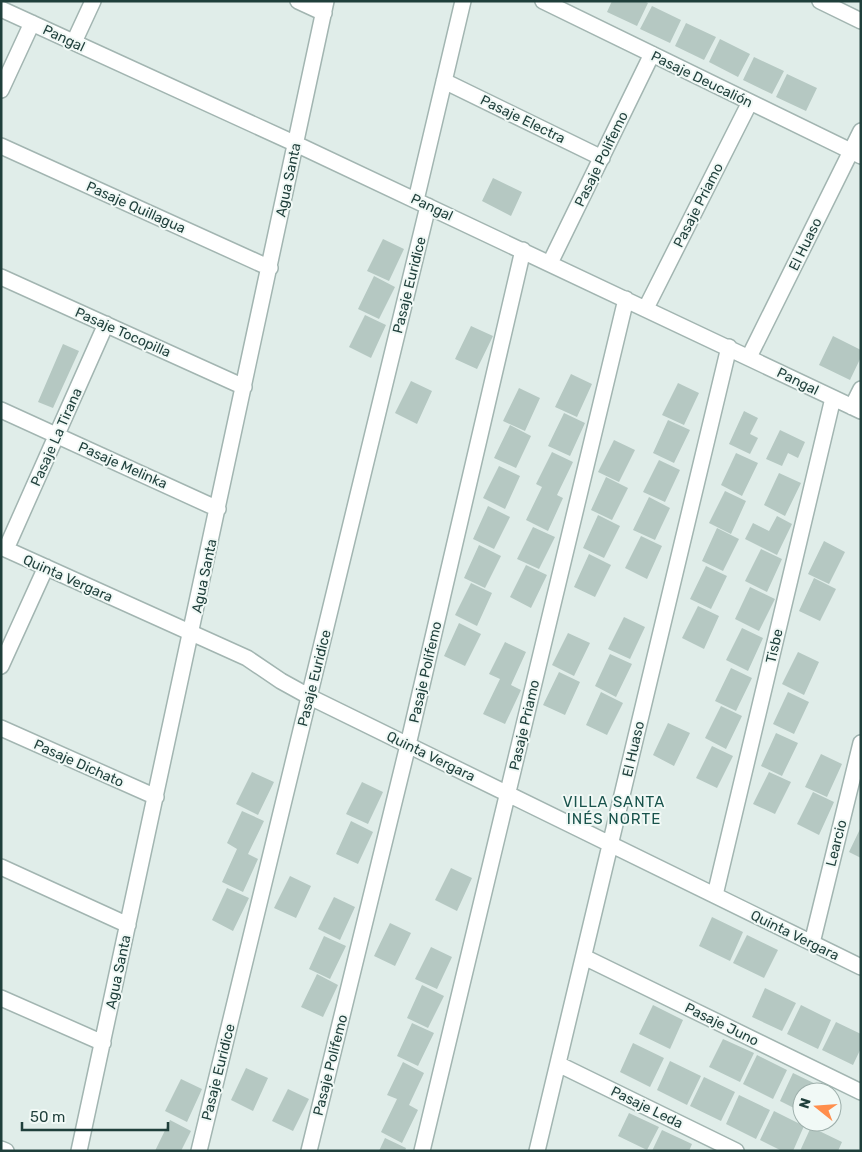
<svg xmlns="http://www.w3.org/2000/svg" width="862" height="1152" font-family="Rubik,sans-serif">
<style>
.building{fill:#b5c8c2}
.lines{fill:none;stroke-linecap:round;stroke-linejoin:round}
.minor-casing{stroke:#a2b5b1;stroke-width:18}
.minor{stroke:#fff;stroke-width:15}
.labels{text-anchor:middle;stroke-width:4;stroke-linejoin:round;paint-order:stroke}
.street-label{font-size:14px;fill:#1f3f3b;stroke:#f1f9f6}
.neighbourhood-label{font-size:15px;letter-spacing:1px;fill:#19534c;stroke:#f1f9f6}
</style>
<rect width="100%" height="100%" fill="#e0ede9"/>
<path class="building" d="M612,1h32l4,2 -11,23 -30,-14z
M652,6l29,14 -11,23 -30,-14z
M686,23l30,14 -12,23 -29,-14z
M720,39l30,15 -12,23 -29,-15z
M754,57l30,14 -12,23 -29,-14z
M787,74l30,14 -11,23 -30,-14z
M493,178l29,14 -11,24 -29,-15z
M383,239l21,10 -15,32 -22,-10z
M374,276l21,11 -16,32 -21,-10z
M365,315l21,10 -15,33 -22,-11z
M471,326l22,10 -16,33 -22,-10z
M833,336l28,14v7l-11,23 -31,-15z
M63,344l16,7 -26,57 -15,-6z
M571,374l21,10 -15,33 -22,-10z
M411,381l21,10 -15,33 -22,-11z
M678,383l21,10 -15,32 -22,-10z
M519,388l21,10 -15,33 -22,-10z
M744,411l14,7 -8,16 8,4 -8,16 -21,-10z
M564,413l21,10 -15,33 -22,-10z
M668,420l22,10 -16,33 -21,-10z
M510,425l21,11 -15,32 -22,-10z
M780,430l25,12 -7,16 -10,-5 -6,13 -16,-7z
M614,440l21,10 -16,32 -21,-10z
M552,452l21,10 -16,33 6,3 -15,33 -22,-11 16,-33 -6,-3z
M736,453l22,10 -16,33 -21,-11z
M659,460l21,10 -15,32 -22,-10z
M499,466l21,10 -15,33 -22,-11z
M779,473l22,10 -16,33 -21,-11z
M606,477l22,11 -16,32 -21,-10z
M725,491l21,10 -15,33 -22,-11z
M649,497l21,11 -15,32 -22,-10z
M488,506l22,11 -16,32 -21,-10z
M598,515l22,11 -16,32 -21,-10z
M777,516l15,8 -15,31 -32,-16 8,-16 16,8z
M533,527l22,10 -16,32 -22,-10z
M717,528l22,11 -16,32 -21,-10z
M641,536l21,10 -15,33 -22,-11z
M824,541l21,11 -16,32 -21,-10z
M479,545l22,11 -16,32 -21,-10z
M761,549l21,10 -15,33 -22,-11z
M589,554l22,11 -16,32 -21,-10z
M526,565l21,10 -16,33 -21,-11z
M706,566l21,10 -16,33 -21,-10z
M814,578l22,11 -16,32 -21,-10z
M471,583l21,10 -15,33 -22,-11z
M750,587l25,12 -16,32 -24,-12z
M698,606l21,10 -15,33 -22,-11z
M624,617l21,10 -15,32 -22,-10z
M459,623l22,11 -16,32 -21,-10z
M742,628l21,10 -15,33 -22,-11z
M568,633l22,10 -16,33 -22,-11z
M505,642l21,10 -15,33 10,5 -16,34 -22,-10 17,-35 -11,-5z
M798,652l21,10 -15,33 -22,-11z
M610,654l22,10 -16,33 -21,-11z
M731,668l21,10 -16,33 -21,-10z
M559,672l21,10 -15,33 -22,-10z
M601,692l22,11 -16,32 -21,-10z
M788,692l21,10 -15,32 -21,-10z
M721,706l21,10 -16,33 -21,-11z
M668,723l22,10 -16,33 -21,-11z
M776,733l22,10 -16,33 -21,-10z
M712,746l21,10 -16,32 -21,-10z
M821,754l21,10 -15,33 -22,-10z
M252,772l22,10 -16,33 -22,-11z
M769,772l22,10 -16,32 -22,-10z
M362,782l21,10 -15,32 -22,-10z
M813,792l21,10 -15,33 -22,-11z
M242,811l22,10 -16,33 10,5 -15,33 -21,-10 15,-33 -10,-6z
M351,821l22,11 -15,32 -22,-10z
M861,827v31l-12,-6z
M451,868l21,10 -15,33 -22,-11z
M290,876l21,10 -15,32 -22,-10z
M227,888l22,10 -16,33 -21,-11z
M334,897l21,10 -15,33 -22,-11z
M712,917l31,15 -13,29 -31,-15z
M390,923l21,10 -16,33 -21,-10z
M747,935l31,15 -14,28 -31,-15z
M324,936l22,10 -16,33 -21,-10z
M431,947l21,10 -15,32 -22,-10z
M317,974l21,11 -15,32 -22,-10z
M422,985l22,11 -16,32 -21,-10z
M765,988l31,15 -14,28 -30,-14z
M653,1005l30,15 -13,29 -31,-15z
M801,1005l30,15 -13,29 -31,-15z
M836,1022l25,12v14l-8,17 -31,-15z
M412,1023l22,10 -16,33 -21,-10z
M723,1039l31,14 -14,29 -31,-15z
M633,1043l31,15 -14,29 -30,-15z
M757,1055l30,15 -14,29 -30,-15z
M670,1061l31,15 -14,29 -30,-15z
M403,1062l21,11 -15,32 9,5 -16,33 -21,-11 16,-33 -10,-4z
M246,1068l22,10 -15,33 -22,-11z
M793,1073l31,15 -2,4h-20v20l-22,-11z
M704,1077l31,15 -14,29 -31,-15z
M181,1079l21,10 -15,33 -22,-11z
M288,1089l21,10 -16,32 -21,-10z
M739,1095l31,15 -14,29 -30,-15z
M774,1111l30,15 -11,25h-11l-22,-11z
M629,1113l30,14 -12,23 -29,-14z
M170,1120l21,11 -10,20h-26z
M811,1127l31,15 -4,9h-38z
M662,1130l30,14 -3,7h-37z
M385,1138l21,10 -1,3h-26z"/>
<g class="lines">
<defs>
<path id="minor" d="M298,1l26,12
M543,1l318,155
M820,1l41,20
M1,9l295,135 565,267
M74,42l19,-41
M444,81l158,77
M1,90l31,-67
M1,146l269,122
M416,200l47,-199
M550,263l102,-209
M1,277l243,110
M646,308l104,-206
M749,357l112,-226
M852,407l9,-18
M1,410l217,99
M1,547l246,111 34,23 29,16 551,270
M6,549l100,-225
M1,666l45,-99
M1,728l155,69
M1,867l127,58
M715,895l118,-497
M812,943l49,-200
M584,957l277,135
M1,998l102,45
M558,1064l178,87
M1,1149l5,2
M79,1151l247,-1150
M199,1151l229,-945
M309,1151l99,-406 115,-495
M422,1151l204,-852
M537,1151l192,-804"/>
</defs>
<use href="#minor" class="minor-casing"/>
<use href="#minor" class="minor"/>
</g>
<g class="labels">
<g class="street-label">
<text transform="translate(64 38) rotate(25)" y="5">Pangal</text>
<text transform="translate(702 79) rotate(26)" y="5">Pasaje Deucalión</text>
<text transform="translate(523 119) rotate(26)" y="5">Pasaje Electra</text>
<text transform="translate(601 159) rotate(-64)" y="5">Pasaje Polifemo</text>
<text transform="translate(288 180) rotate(-78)" y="5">Agua Santa</text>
<text transform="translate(698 205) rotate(-63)" y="5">Pasaje Priamo</text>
<text transform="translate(136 207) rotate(24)" y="5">Pasaje Quillagua</text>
<text transform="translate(432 207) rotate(25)" y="5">Pangal</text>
<text transform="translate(805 244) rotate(-64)" y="5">El Huaso</text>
<text transform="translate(409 285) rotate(-76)" y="5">Pasaje Euridice</text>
<text transform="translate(123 332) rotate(24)" y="5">Pasaje Tocopilla</text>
<text transform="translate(798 381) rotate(26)" y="5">Pangal</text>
<text transform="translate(56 437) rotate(-66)" y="5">Pasaje La Tirana</text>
<text transform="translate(123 465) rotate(24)" y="5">Pasaje Melinka</text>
<text transform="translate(204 576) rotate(-78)" y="5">Agua Santa</text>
<text transform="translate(68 578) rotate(24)" y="5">Quinta Vergara</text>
<text transform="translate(774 646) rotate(-77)" y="5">Tisbe</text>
<text transform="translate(425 672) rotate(-77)" y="5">Pasaje Polifemo</text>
<text transform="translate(314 678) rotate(-76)" y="5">Pasaje Euridice</text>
<text transform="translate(524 725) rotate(-77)" y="5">Pasaje Priamo</text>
<text transform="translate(633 749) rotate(-77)" y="5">El Huaso</text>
<text transform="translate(431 756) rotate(26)" y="5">Quinta Vergara</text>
<text transform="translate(79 763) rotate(24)" y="5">Pasaje Dichato</text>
<text transform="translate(836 843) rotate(-76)" y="5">Learcio</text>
<text transform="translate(795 935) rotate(26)" y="5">Quinta Vergara</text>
<text transform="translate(118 972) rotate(-78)" y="5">Agua Santa</text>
<text transform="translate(722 1024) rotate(26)" y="5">Pasaje Juno</text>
<text transform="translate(330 1065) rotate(-76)" y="5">Pasaje Polifemo</text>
<text transform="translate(218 1072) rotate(-76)" y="5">Pasaje Euridice</text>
<text transform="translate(647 1107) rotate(26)" y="5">Pasaje Leda</text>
</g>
<g class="neighbourhood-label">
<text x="614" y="807">VILLA SANTA<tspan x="614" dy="17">INÉS NORTE</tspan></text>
</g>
</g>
<rect width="862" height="1152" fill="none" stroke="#1f3f3b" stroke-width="5"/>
<g transform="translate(817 1107) rotate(287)"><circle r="24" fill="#f1f9f6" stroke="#9dafab"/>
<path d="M0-4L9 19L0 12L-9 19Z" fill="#ff8e4c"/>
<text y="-8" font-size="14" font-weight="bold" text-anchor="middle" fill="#1f3f3b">N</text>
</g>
<path d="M22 1122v8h146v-8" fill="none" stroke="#1f3f3b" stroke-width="2.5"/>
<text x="30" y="1122" font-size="15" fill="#1f3f3b" stroke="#f1f9f6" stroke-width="4" paint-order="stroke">50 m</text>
</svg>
